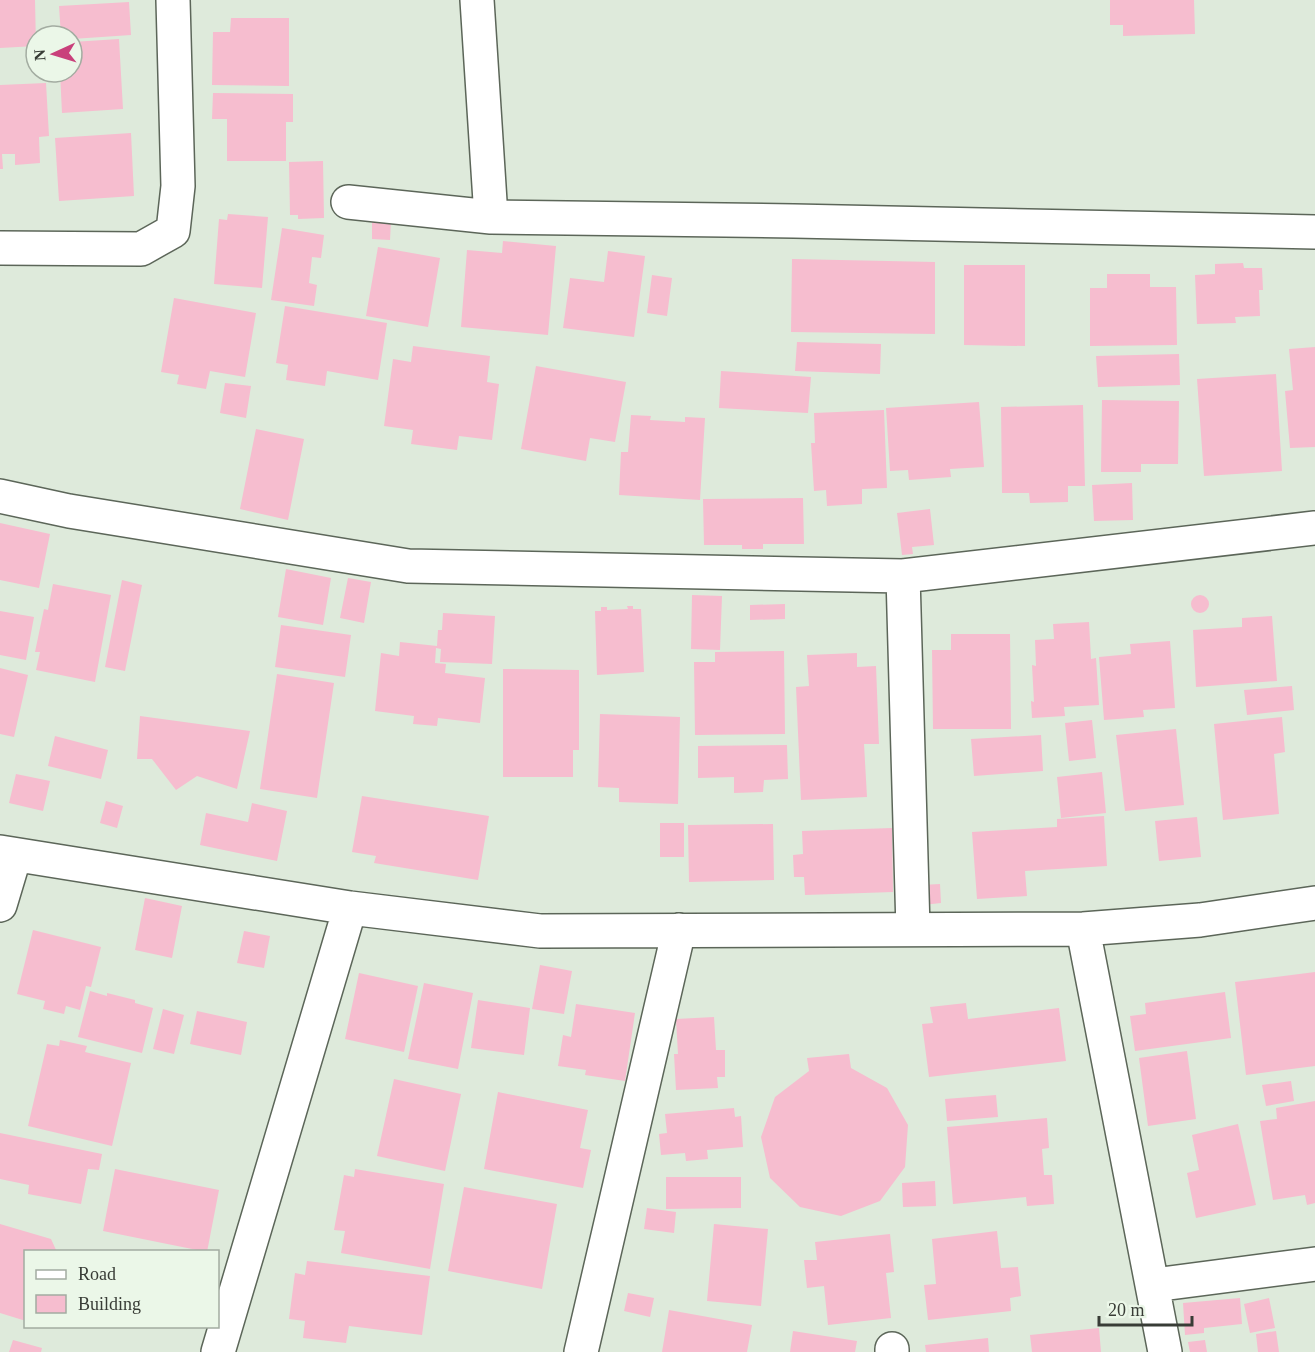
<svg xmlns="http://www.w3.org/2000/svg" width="1315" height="1352" font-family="'Times New Roman',serif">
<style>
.building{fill:#f6bdcf}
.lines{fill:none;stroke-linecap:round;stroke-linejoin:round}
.minor-casing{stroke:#5c6659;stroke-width:36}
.minor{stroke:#fff;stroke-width:33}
</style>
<rect width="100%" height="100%" fill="#deeadb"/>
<path class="building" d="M0,0h35l1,46 -36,2z
M1110,0h84l1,34 -72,2v-11h-13z
M129,2l2,33 -59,4v-3h-11l-2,-30z
M231,18h58v68l-77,-1 1,-53h17z
M119,39l4,70 -61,4 -2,-41h12v-30z
M46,83l3,53 -10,1 1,26 -25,2v-11h-13l1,15h-3v-84z
M213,93l80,1v28h-7v39h-59v-42h-15z
M131,133l3,63 -75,5 -4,-63z
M323,161l1,57 -26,1v-4h-8l-1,-53z
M228,214l40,3 -6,71 -48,-4 5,-65 8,1z
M372,220l19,1 -1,19 -18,-1z
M282,228l42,7 -3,23 -9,-1 -3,26 8,2 -3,21 -43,-6z
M503,241l53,5 -8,89 -87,-8 6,-77 35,3z
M378,247l62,11 -12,69 -62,-11z
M608,251l37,5 -11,81 -71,-9 7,-50 34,4z
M792,259l143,3v72l-144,-2z
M1243,263l1,5h18l1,22h-4l1,26 -25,1 1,6 -39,1 -2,-49 20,-1v-10z
M964,265h61v81l-61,-1z
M1107,274h43v13h26l1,58 -87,1v-58h17z
M652,275l20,3 -5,38 -20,-3z
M174,298l82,15 -11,64 -35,-6 -4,18 -29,-5 2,-9 -18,-3z
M285,306l102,17 -9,57 -51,-9 -2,15 -39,-6 2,-15 -12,-2z
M797,342l84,2 -1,30 -85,-3z
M413,346l77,10 -3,26 12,2 -7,56 -33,-4 -2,14 -46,-6 2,-14 -29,-4 9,-67 18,3z
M1315,347v100l-25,1 -5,-57 8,-1 -4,-41z
M1179,354l1,31 -82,2 -2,-31z
M536,366l90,16 -11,60 -25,-4 -4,23 -65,-12z
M721,371l90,6 -3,36 -89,-5z
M1276,374l6,97 -78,5 -7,-97z
M225,383l26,3 -5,32 -26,-5z
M1102,400l77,1 -1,63h-37v8h-40z
M979,402l5,65 -34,2 1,8 -42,3 -1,-10 -18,1 -4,-63z
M1083,405l2,81h-17v16l-38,1 -1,-10h-27l-1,-86z
M884,410l3,78 -25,1v15l-35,2 -1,-16 -12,1 -3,-48h4l-1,-30z
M631,415l20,1 -1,4 35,2v-5l20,1 -5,82 -81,-5 2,-43h7z
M256,429l48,10 -16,81 -48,-11z
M1132,483l1,37 -39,1 -2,-36z
M803,498l1,46h-41v5h-21v-4h-38l-1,-46z
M930,509l4,36 -22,2 1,7 -11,1 -5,-42z
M0,523l50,11 -11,54 -39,-8z
M286,569l45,9 -8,47 -45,-8z
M348,578l23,4 -7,41 -24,-5z
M122,580l20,5 -17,86 -20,-4z
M53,584l58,11 -16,87 -59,-12 4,-18h-5l9,-43 4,1z
M1191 604a9 9 0 1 1 18 0a9 9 0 1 1-18 0Z
M692,595l30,1 -2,54 -29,-1z
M785,604v15l-35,1v-15z
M627,606h6v3h8l3,63 -47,3 -2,-64h6v-4h6v3l21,-1z
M0,611l34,6 -8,43 -26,-5z
M443,613l52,3 -3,48 -52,-2 1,-13 -5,-1 -1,15 11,1 -1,9 40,5 -5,45 -42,-5 -1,8 -24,-2 1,-8 -39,-5 6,-58 18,3 1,-14 37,4 1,-16h4z
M1272,616l5,65 -81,6 -3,-57 49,-3v-9z
M1089,622l2,37 5,-1 3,47 -35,2 1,9 -33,2 -1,-17 3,1 -2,-37 4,1 -1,-26 19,-1 -1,-15z
M281,625l70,10 -6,42 -70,-10z
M951,634h59l1,95h-78l-1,-79h19z
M1170,641l5,67 -32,2 1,7 -40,3 -5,-63 32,-3 -1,-10z
M784,651l1,83 -90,1 -1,-73h21v-10z
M857,653v14l19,-1 3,78h-15l3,53 -66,3 -5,-113 13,-1 -2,-31z
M0,668l28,7 -14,62 -14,-3z
M503,669l76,1v80h-6v27h-70z
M277,674l57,9 -17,115 -57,-9z
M1292,686l2,24 -47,5 -3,-25z
M600,714l80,3 -2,87 -59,-2v-14l-21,-1z
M140,716l110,15 -13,58 -40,-13 -21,14 -24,-31h-15z
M1282,717l3,35 -11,2 5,60 -56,6 -9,-96z
M1092,720l4,38 -27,3 -4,-38z
M1176,729l8,76 -59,6 -9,-76z
M1041,735l2,36 -69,5 -3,-37z
M55,736l53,14 -7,29 -53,-13z
M787,745l1,34 -24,1 -1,12 -29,1v-16l-36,1v-32z
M1102,772l4,41 -45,5 -4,-41z
M16,774l34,7 -7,30 -34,-8z
M362,796l127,20 -11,64 -104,-17 2,-7 -24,-4z
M106,801l17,5 -6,22 -17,-5z
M252,803l35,8 -10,50 -77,-16 6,-32 42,9z
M1104,816l3,50 -82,5 2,25 -50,3 -5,-67 85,-5v-8z
M1197,817l4,40 -42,4 -4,-40z
M660,823h24v34h-24z
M773,824l1,56 -85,2 -1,-57z
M892,828l1,64 -88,3 -1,-18h-10l-1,-22 10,-1 -1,-23z
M940,884l1,19 -18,2 -2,-20z
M145,898l37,8 -10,52 -37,-8z
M33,930l68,17 -10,40 -5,-1 -6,24 -14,-4 -2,8 -21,-5 2,-8 -28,-7z
M244,931l26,5 -6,32 -27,-5z
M540,965l32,6 -8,43 -32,-5z
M1315,972v94l-69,9 -11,-93z
M359,973l59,13 -14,66 -59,-13z
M424,983l49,10 -15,76 -50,-10z
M90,991l17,5v-3l28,7v3l18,5 -11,45 -64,-16z
M1225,992l6,46 -96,13 -5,-35 16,-2 -1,-11z
M478,1000l52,8 -6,47 -53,-7z
M966,1003l2,16 91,-11 7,53 -137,16 -7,-53 11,-1 -3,-16z
M576,1004l59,9 -10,68 -40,-6 1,-5 -28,-4 5,-31 8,2z
M163,1009l21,6 -10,39 -21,-5z
M197,1011l50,11 -6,33 -51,-11z
M714,1017l2,33h9v27h-8l1,11 -42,2 -2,-36h4l-2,-35z
M60,1040l27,6 -2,6 46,11 -19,83 -84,-20 19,-82 12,2z
M1187,1051l9,68 -48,7 -9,-68z
M849,1054l2,14 36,20 21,37 -3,42 -25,34 -39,15 -41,-9 -30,-29 -9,-41 14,-40 34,-26 -2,-13z
M394,1079l67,15 -16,77 -68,-15z
M1291,1081l3,20 -28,5 -4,-21z
M498,1092l90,18 -8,38 11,2 -8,38 -99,-19z
M996,1095l2,22 -51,4 -2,-22z
M1315,1101v102l-8,2 -2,-10 -32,5 -13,-79 17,-2 -1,-11z
M734,1108l1,9 6,-1 2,31 -36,3 1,9 -22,2 -1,-8 -24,2 -2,-21 8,-1 -2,-19z
M1047,1118l2,30 -7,1 2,26h8l2,29 -27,2 -1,-9 -73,7 -6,-77z
M1238,1124l18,81 -60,13 -9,-45 12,-3 -7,-35z
M0,1133l102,21 -3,16 -11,-1 -7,35 -53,-10 1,-9 -29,-6z
M115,1169l104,21 -12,62 -104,-21z
M355,1169l89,15 -14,85 -89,-16 4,-22 -11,-1 10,-55 10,2z
M666,1177h75v31l-75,1z
M935,1181l1,25 -33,1 -1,-24z
M464,1187l93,17 -15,85 -94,-18z
M647,1208l29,4 -2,21 -30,-4z
M0,1224l51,15 6,13h-31v69l-26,-8z
M714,1224l54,5 -7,77 -54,-5z
M997,1231l4,37 17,-1 3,29 -11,2 1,13 -83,9 -4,-35 12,-1 -4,-45z
M890,1234l4,38 -8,1 5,45 -63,7 -4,-39 -17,2 -3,-28h13l-2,-18z
M307,1261l123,15 -8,59 -73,-9 -3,17 -43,-5 2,-17 -16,-2 6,-46 10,2z
M628,1293l26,5 -4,19 -26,-6z
M1240,1298l2,26 -38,4v5l-19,2 -2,-32z
M1269,1298l6,30 -25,5 -6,-29z
M669,1310l83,15 -5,27h-85z
M1099,1328l2,24h-69l-2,-17z
M793,1331l64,10 -2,11h-65z
M1276,1331l3,21h-21l-2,-18z
M988,1338l1,14h-63l-1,-7z
M13,1340l29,8 -1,4h-32z
M1205,1340l2,12h-17l-2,-10z"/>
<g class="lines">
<defs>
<path id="minor" d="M477,0l14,217
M348,202l143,15 303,4 521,11
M0,248l141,1 32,-18 5,-45 -5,-186
M0,496l69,15 339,55 495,10 412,-48
M903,576l10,353
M0,852l350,56 190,23 543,-2 117,-9 115,-17
M0,905l15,-50
M1083,929l82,423
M1154,1285l161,-21
M218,1352l132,-444
M581,1352l98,-422
M892,1352v-3"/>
</defs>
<use href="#minor" class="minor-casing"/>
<use href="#minor" class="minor"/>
</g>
<rect x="24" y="1250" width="195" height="78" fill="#ebf7e8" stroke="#a3aca1" stroke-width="1.5"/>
<rect x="36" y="1270" width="30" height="9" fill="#ffffff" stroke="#a3aca1" stroke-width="1.5"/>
<text x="78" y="1280" font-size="18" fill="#383c36">Road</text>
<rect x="36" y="1295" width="30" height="18" fill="#f6bdcf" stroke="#a3aca1" stroke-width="1.5"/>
<text x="78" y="1310" font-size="18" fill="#383c36">Building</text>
<g transform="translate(54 54) rotate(266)"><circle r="28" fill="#ebf7e8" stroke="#a3aca1" stroke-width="1.5"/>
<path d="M0-4.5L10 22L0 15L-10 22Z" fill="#c9407b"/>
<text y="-9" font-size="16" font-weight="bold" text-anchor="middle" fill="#383c36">N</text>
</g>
<path d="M1099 1316v9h93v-9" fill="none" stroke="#383c36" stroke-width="3"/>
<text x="1108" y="1316" font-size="18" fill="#383c36" stroke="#ebf7e8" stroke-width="4.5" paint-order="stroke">20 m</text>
</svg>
